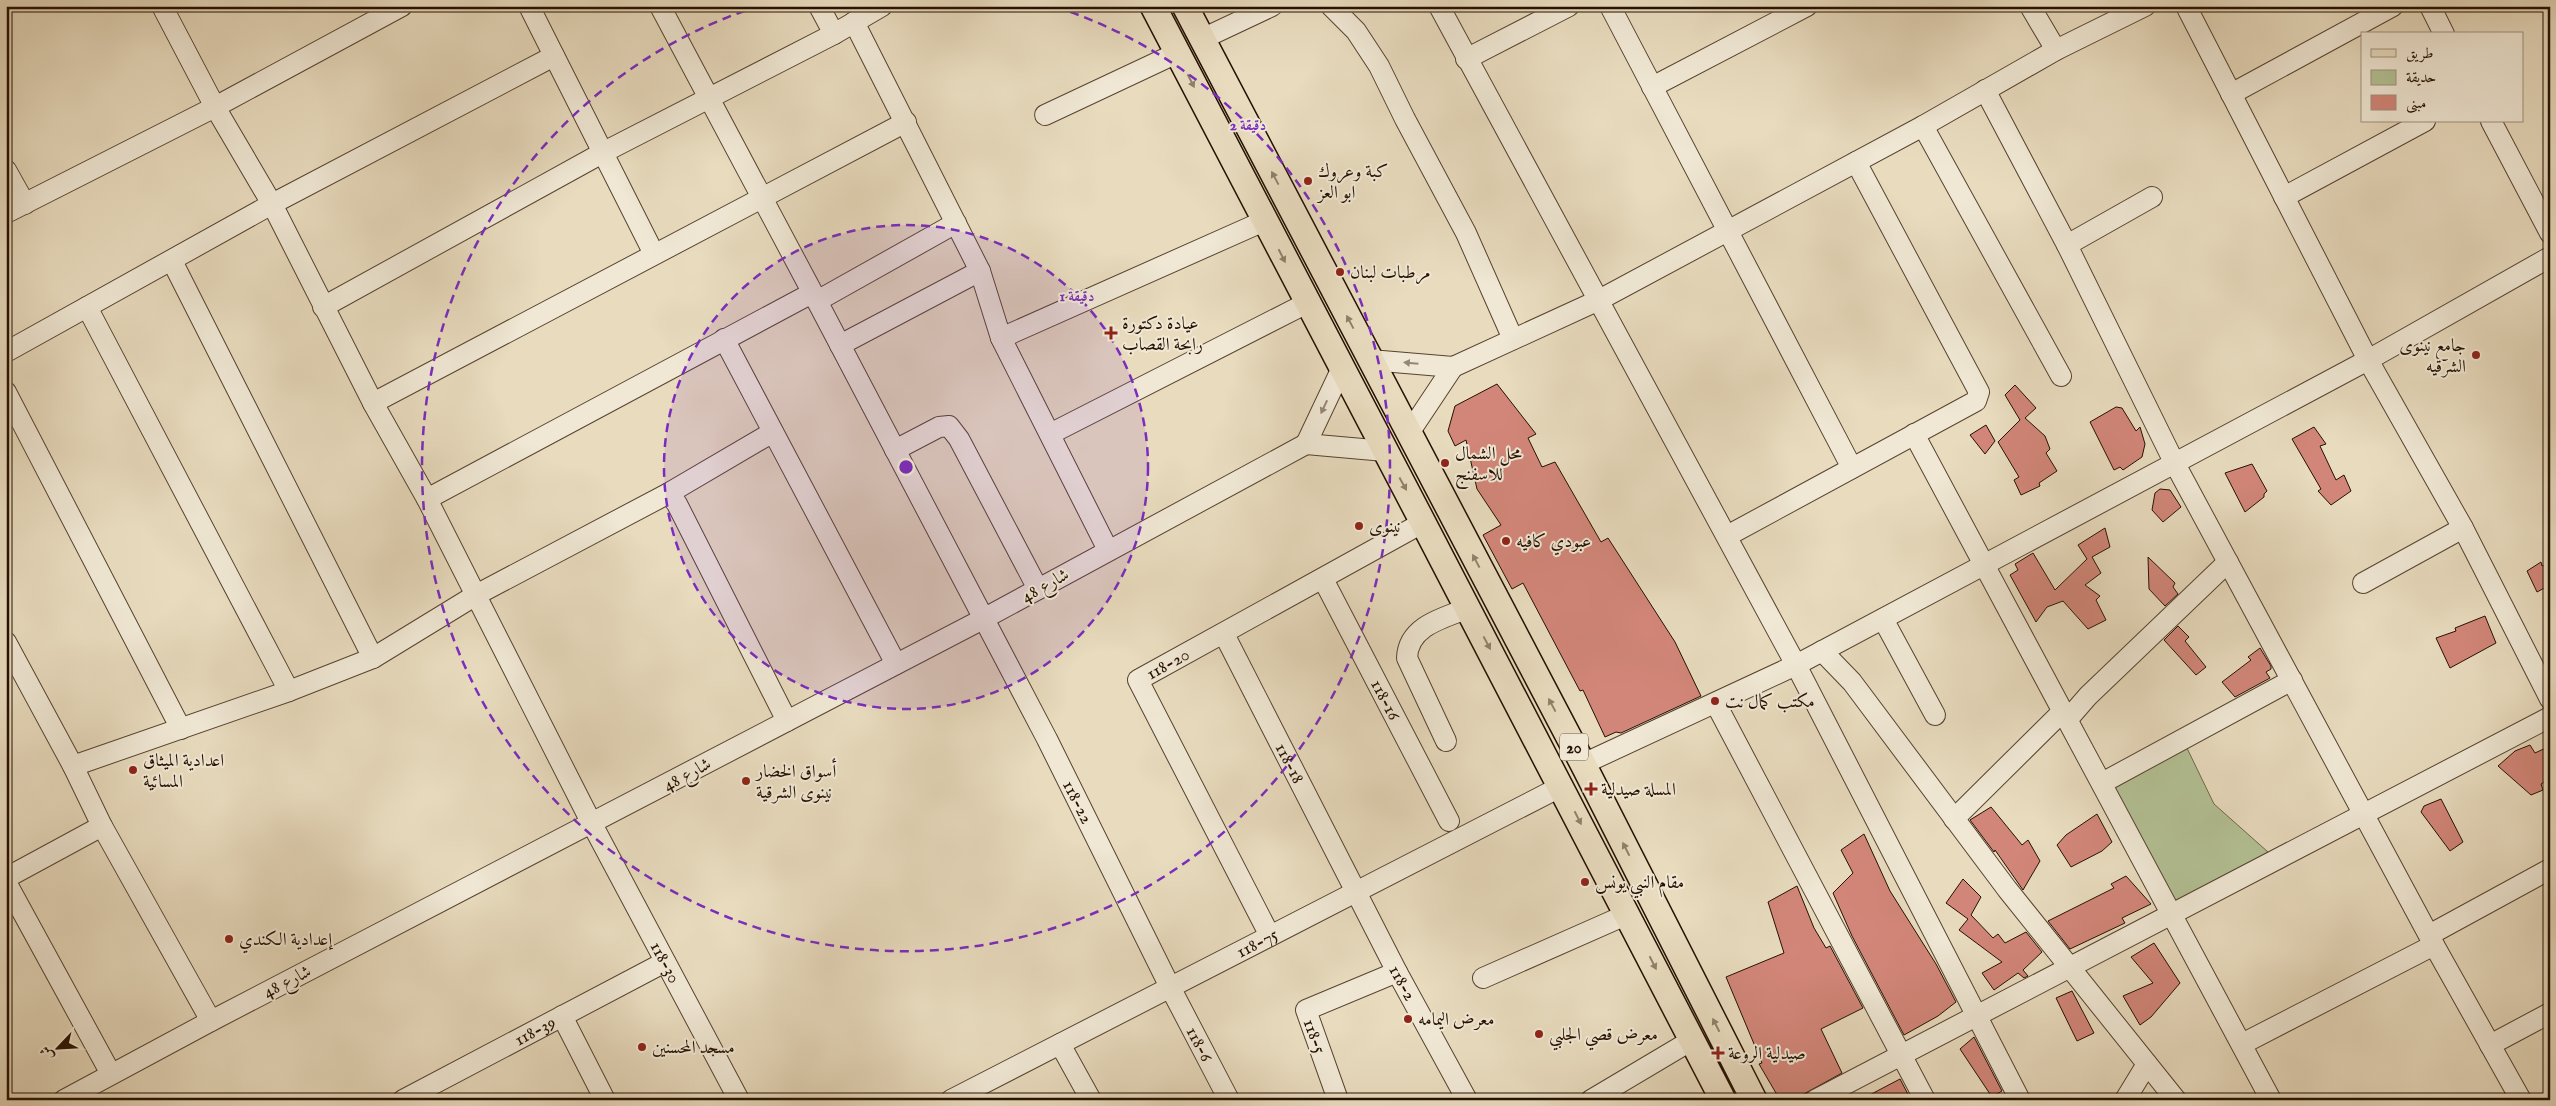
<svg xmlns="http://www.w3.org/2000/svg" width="2556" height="1106" font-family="'IM FELL English',Amiri,serif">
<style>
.green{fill:#b3c194;stroke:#6c684a}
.building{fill:#d28679;stroke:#251001}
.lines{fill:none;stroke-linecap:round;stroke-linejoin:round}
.minor-casing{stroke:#564330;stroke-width:22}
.major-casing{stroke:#251001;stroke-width:28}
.minor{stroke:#f0e8d5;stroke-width:20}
.major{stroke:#e8dbbe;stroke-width:25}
.oneway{fill:#908069}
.oneway2{fill:#958776}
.ring{fill:none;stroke:#7b2cbf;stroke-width:2.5;stroke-dasharray:9 6}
.poi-dot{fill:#8f2418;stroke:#f0e8d5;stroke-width:2}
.labels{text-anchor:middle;stroke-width:4;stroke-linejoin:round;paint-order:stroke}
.shield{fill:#f0e8d5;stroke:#625141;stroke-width:1}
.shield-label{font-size:16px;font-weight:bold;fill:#251001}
.poi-label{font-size:18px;fill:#251001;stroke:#f0e8d5;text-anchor:start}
.street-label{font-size:18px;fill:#251001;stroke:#f0e8d5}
.centre{fill:#7b2cbf;stroke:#f0e8d5;stroke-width:2.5}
.ring-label{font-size:15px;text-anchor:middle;font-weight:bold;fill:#7b2cbf;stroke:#f0e8d5;stroke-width:4;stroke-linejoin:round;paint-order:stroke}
</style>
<rect width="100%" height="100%" fill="#e8dbbe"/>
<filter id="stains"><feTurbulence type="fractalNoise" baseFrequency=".004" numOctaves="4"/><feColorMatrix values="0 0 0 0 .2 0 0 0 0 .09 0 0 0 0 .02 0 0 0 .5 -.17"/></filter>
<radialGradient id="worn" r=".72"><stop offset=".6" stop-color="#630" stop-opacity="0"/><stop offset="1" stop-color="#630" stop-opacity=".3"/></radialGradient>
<path class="green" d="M2185,744l29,60 54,48 -93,54 -63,-119z"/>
<path class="building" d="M1497,384l39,50 -8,4 14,29 13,-5 46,80 7,-4 67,104 26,54 -80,37 -5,-1 -11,5 -22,-47 -3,1 -57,-108 -11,6 -29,-54 18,-10 -24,-36 -11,-49 -11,6 -7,-15 7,-25z
M2015,385l21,23 -11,10 20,18 5,13 -4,4 11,18 -18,12 1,3 -19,9 -7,-15 5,-3 -21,-35 22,-22 -15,-25z
M2116,407l6,1 14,23 4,-4 5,17 -3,13 -19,13 -3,-3 -6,3 -24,-48z
M1986,425l9,16 -10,13 -15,-19z
M2314,427l12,17 -6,2 16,34 8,-5 7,16 -20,14 -13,-14 3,-2 -29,-50z
M2252,464l15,27 -3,3v3l-19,15 -20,-39z
M2160,489l10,1 11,17 -18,15 -11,-12 3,-17z
M2105,528l5,19 -18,10 9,16 -16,12 15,11 -4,4 10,20 -18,9 -25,-28 -16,6 -11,15 -26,-47 8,-5 -3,-6 18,-11 22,37 32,-31 -9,-14z
M2148,557l27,26 -2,4 5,7 -13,12 -16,-17z
M2541,562l1,4 8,-3v22l-13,7 -10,-21z
M2485,616l11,27 -46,25 -14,-30 20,-7 -1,-3z
M2178,626l11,11 -4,4 21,26 -10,8 -32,-35z
M2260,648l11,18v3l-5,3 4,6 -35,19 -13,-15 29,-22 -3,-3z
M2530,745l5,8 15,-7v33l-9,5 2,6 -12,5 -33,-29 17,-15z
M2441,799l22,43 -13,9 -29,-39 3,-6z
M1991,807l31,38 6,-5 12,21 -17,29 -28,-40 -1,2 -24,-32z
M2097,814l15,28 -10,9 -31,16 -14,-22 9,-10z
M1864,834l26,57 46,73 20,38 -18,14 -34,19 -52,-99 -19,-43 20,-20 -12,-23z
M2126,876l25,28 -29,14 3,5 -55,26 -22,-28 66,-33 -3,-4z
M1963,879l18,18 -10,18 22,23 5,-4 7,9 21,-11 16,20 -19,18 5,6 -4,2 -6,-5 -24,17 -12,-17 20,-11 -43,-32 9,-11 -22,-16z
M1797,886l17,42 12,20 4,-2 33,62 -42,21 21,44 -49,27h-13l-21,-36 3,-1 -36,-86 58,-24 -16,-51z
M2154,943l26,40 -29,34 -11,8 -17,-29 30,-13 -22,-26z
M2072,991l22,42 -17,8 -21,-43z
M1974,1037l28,54 -10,6 -32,-48z
M1900,1079l11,21h-51z"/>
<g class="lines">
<defs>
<g id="minor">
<path id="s1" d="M162,6l53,101 57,97 101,199 54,96 165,325 147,276"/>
<path d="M529,6l125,248"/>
<path id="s2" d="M660,6l157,295 230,438 123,248 59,113"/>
<path d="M819,6l15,28"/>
<path d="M1331,6l25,25 23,35 26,53 61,114 47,106"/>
<path d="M1439,6l357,659 224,435"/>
<path d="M1610,6l242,462"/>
<path d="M2030,6l26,44"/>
<path d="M2186,6l182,354 95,168 87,171"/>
<path d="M2430,6l14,28"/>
<path d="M854,22l126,249 21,67 107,212"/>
<path d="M1202,39l70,-33"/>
<path d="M1466,59l103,-53"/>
<path d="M1652,87l155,-81"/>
<path d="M1985,90l82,155 107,217 260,483 87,155"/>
<path d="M2231,94l162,-88"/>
<path d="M1045,115l132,-62"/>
<path d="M2491,121l59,112"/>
<path d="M1923,126l138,250"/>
<path d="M6,170l19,34"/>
<path d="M2284,197l141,-76"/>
<path d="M6,213l209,-106 187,-101"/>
<path d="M2067,245l85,-48"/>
<path d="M172,261l201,397"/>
<path d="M817,301l139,-78"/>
<path d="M87,307l202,384"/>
<path d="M323,307l281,-155 230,-118 48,-28"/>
<path d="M1001,338l263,-117"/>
<path d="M724,339l172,325"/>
<path d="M840,345l140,-74"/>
<path d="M6,352l266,-148 282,-148"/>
<path d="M1370,360l83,7 146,-67 324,-174 133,-76 89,-44"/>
<path d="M6,392l175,337"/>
<path d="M373,403l533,-281"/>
<path d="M1409,433l44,-66"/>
<path d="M1050,434l257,-131"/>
<path d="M1914,434l357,666"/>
<path d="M1306,444l35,-74"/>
<path d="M1306,444l79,7"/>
<path d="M895,450l44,-23 10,-1 10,13 79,150"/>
<path d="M669,493l8,11 110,217"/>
<path d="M427,499l385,-206"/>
<path d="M1727,536l249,-135 3,-9 -123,-230"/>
<path id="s3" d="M1323,579l126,242"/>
<path d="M2363,583l100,-55"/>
<path d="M1883,619l52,96"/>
<path id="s4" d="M1224,634l173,338 70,128"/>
<path d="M6,642l67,124 29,60 109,195"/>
<path d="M1822,651l30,31 155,207 169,211"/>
<path d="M1716,704l209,396"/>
<path d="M2068,719l20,-23 140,-134"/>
<path d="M1446,741l-39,-83c1,-32 36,-40 62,-50"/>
<path d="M1583,764l213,-99 572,-305 182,-103"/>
<path d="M73,766l216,-75 84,-33 103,-63 193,-102 104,-61"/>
<path d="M2102,783l190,-103"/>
<path d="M1954,819l109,-108"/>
<path d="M6,878l96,-52"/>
<path d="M6,882l105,192"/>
<path d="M2429,935l121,-66"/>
<path id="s5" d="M1270,936l-132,-256 286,-158"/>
<path d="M1483,978l145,-64"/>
<path d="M562,1016l43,84"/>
<path d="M1060,1044l31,56"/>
<path d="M2242,1044l192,-99"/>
<path d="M2490,1045l60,-32"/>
<path d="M64,1100l147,-79 772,-402 323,-175"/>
<path id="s6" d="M403,1100l262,-138"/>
<path id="s7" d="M951,1100l611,-314"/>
<path d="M1338,1100l-32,-90 91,-38"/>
<path d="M1591,1100l101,-60"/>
<path d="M1815,1100l735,-383"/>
<path d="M2125,1100l22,-36"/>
</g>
<path id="major" d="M1153,6c189,365 383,728 570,1094
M1185,6l398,758 171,336"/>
</defs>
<use href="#minor" class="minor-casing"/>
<use href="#major" class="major-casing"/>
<use href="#minor" class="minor"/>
<use href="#major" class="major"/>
</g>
<defs><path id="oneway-solid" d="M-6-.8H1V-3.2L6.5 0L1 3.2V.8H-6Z" transform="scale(1.25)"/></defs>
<g class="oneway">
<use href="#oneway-solid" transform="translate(1191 81) rotate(63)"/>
<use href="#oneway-solid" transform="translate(1275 178) rotate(-118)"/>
<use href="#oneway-solid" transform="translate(1282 256) rotate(63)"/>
<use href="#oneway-solid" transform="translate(1350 322) rotate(-118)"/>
<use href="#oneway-solid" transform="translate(1403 484) rotate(61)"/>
<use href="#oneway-solid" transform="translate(1476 561) rotate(-118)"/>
<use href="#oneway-solid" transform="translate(1487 643) rotate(62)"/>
<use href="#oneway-solid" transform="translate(1552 705) rotate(-118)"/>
<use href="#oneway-solid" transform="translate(1578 818) rotate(63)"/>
<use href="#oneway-solid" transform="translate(1626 849) rotate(-117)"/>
<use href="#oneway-solid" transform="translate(1653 963) rotate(63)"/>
<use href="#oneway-solid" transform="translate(1716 1025) rotate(-117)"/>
</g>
<g class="oneway2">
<use href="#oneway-solid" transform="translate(1411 363) rotate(-175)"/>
<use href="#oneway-solid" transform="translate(1324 407) rotate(115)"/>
</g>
<circle cx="906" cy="467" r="242" fill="#7b2cbf" fill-opacity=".12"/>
<g class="ring">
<circle cx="906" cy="467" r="242"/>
<path d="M1056 7A484 484 0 1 1 756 7"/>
</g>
<g class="poi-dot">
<circle cx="1308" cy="181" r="5"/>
<circle cx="1340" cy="272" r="5"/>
<path d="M1108.5 325.5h5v5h5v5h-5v5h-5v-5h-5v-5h5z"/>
<circle cx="2476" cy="355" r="5"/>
<circle cx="1445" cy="463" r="5"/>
<circle cx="1359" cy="526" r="5"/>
<circle cx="1506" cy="541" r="5"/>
<circle cx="1715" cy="701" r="5"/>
<circle cx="133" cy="770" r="5"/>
<circle cx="746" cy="781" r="5"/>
<path d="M1588.5 781.5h5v5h5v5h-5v5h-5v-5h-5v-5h5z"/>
<circle cx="1585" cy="882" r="5"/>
<circle cx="229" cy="939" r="5"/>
<circle cx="1408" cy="1019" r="5"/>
<circle cx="1539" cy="1034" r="5"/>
<circle cx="642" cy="1047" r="5"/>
<path d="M1715.5 1045.5h5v5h5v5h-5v5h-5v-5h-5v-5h5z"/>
</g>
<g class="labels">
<rect class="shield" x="1560" y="733.5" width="28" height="27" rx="4"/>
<g class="shield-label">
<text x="1574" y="753">20</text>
</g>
<g class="poi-label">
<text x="1318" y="177">كبة وعروك<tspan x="1318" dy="21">ابو العز</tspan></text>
<text x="1350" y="278">مرطبات لبنان</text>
<text x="1122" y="329">عيادة دكتورة<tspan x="1122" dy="21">رابحة القصاب</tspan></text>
<text x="2466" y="351" text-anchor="end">جامع نينوى<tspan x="2466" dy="21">الشرقيه</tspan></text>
<text x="1455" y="459">محل الشمال<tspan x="1455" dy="21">للاسفنج</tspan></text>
<text x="1369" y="532">نينوى</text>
<text x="1516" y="547">عبودي كافيه</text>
<text x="1725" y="707">مكتب كمال نت</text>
<text x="143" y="766">اعدادية الميثاق<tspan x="143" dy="21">المسائية</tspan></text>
<text x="756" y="777">أسواق الخضار<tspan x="756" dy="21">نينوى الشرقية</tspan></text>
<text x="1601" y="795">المسلة صيدلية</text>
<text x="1595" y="888">مقام النبي يونس</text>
<text x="239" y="945">إعدادية الكندي</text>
<text x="1418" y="1025">معرض اليمامه</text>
<text x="1549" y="1040">معرض قصي الجلبي</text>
<text x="652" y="1053">مسجد المحسنين</text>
<text x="1728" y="1059">صيدلية الروعة</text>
</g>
<g class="street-label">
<text transform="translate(1045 585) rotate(-29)" y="6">شارع 48</text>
<text dy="6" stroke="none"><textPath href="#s5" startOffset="322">118-20</textPath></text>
<text dy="6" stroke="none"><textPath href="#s3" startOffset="136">118-16</textPath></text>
<text dy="6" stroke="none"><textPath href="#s4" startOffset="145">118-18</textPath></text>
<text transform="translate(687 774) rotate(-28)" y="6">شارع 48</text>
<text dy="6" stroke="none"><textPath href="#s2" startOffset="899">118-22</textPath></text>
<text dy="6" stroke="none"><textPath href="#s7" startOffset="344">118-75</textPath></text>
<text dy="6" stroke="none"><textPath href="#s1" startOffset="1081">118-30</textPath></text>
<text transform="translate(287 981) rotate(-27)" y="6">شارع 48</text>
<text dy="6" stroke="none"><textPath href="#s4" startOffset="392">118-2</textPath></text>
<text dy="6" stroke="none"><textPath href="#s6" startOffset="149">118-39</textPath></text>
<text transform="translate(1315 1036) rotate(70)" y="6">118-5</text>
<text dy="6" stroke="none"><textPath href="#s2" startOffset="1170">118-6</textPath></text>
</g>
</g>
<circle cx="906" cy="467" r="8" class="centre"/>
<g class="ring-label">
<text x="1248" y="130">2 دقيقة</text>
<text x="1077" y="301">1 دقيقة</text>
</g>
<rect width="2556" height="1106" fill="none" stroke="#e8dbbe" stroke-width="25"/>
<rect x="8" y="8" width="2541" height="1091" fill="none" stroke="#251001" stroke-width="2.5"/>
<rect x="12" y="12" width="2531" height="1081" fill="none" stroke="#251001"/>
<rect x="2361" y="32" width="162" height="90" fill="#f0e8d5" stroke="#9f9280"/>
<rect x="2371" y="49" width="25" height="8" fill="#e8dbbe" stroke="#9f9280"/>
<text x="2406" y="58" font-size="15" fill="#251001">طريق</text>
<rect x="2371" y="70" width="25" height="15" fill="#b3c194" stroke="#9f9280"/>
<text x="2406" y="82" font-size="15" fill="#251001">حديقة</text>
<rect x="2371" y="95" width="25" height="15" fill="#d28679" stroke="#9f9280"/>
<text x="2406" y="108" font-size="15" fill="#251001">مبنى</text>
<g transform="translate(58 1048) rotate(245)" stroke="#f0e8d5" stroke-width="4" paint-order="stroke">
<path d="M0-4L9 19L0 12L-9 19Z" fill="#251001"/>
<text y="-8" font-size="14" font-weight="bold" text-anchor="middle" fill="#251001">ش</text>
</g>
<rect width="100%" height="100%" filter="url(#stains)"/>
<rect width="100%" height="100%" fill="url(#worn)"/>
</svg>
